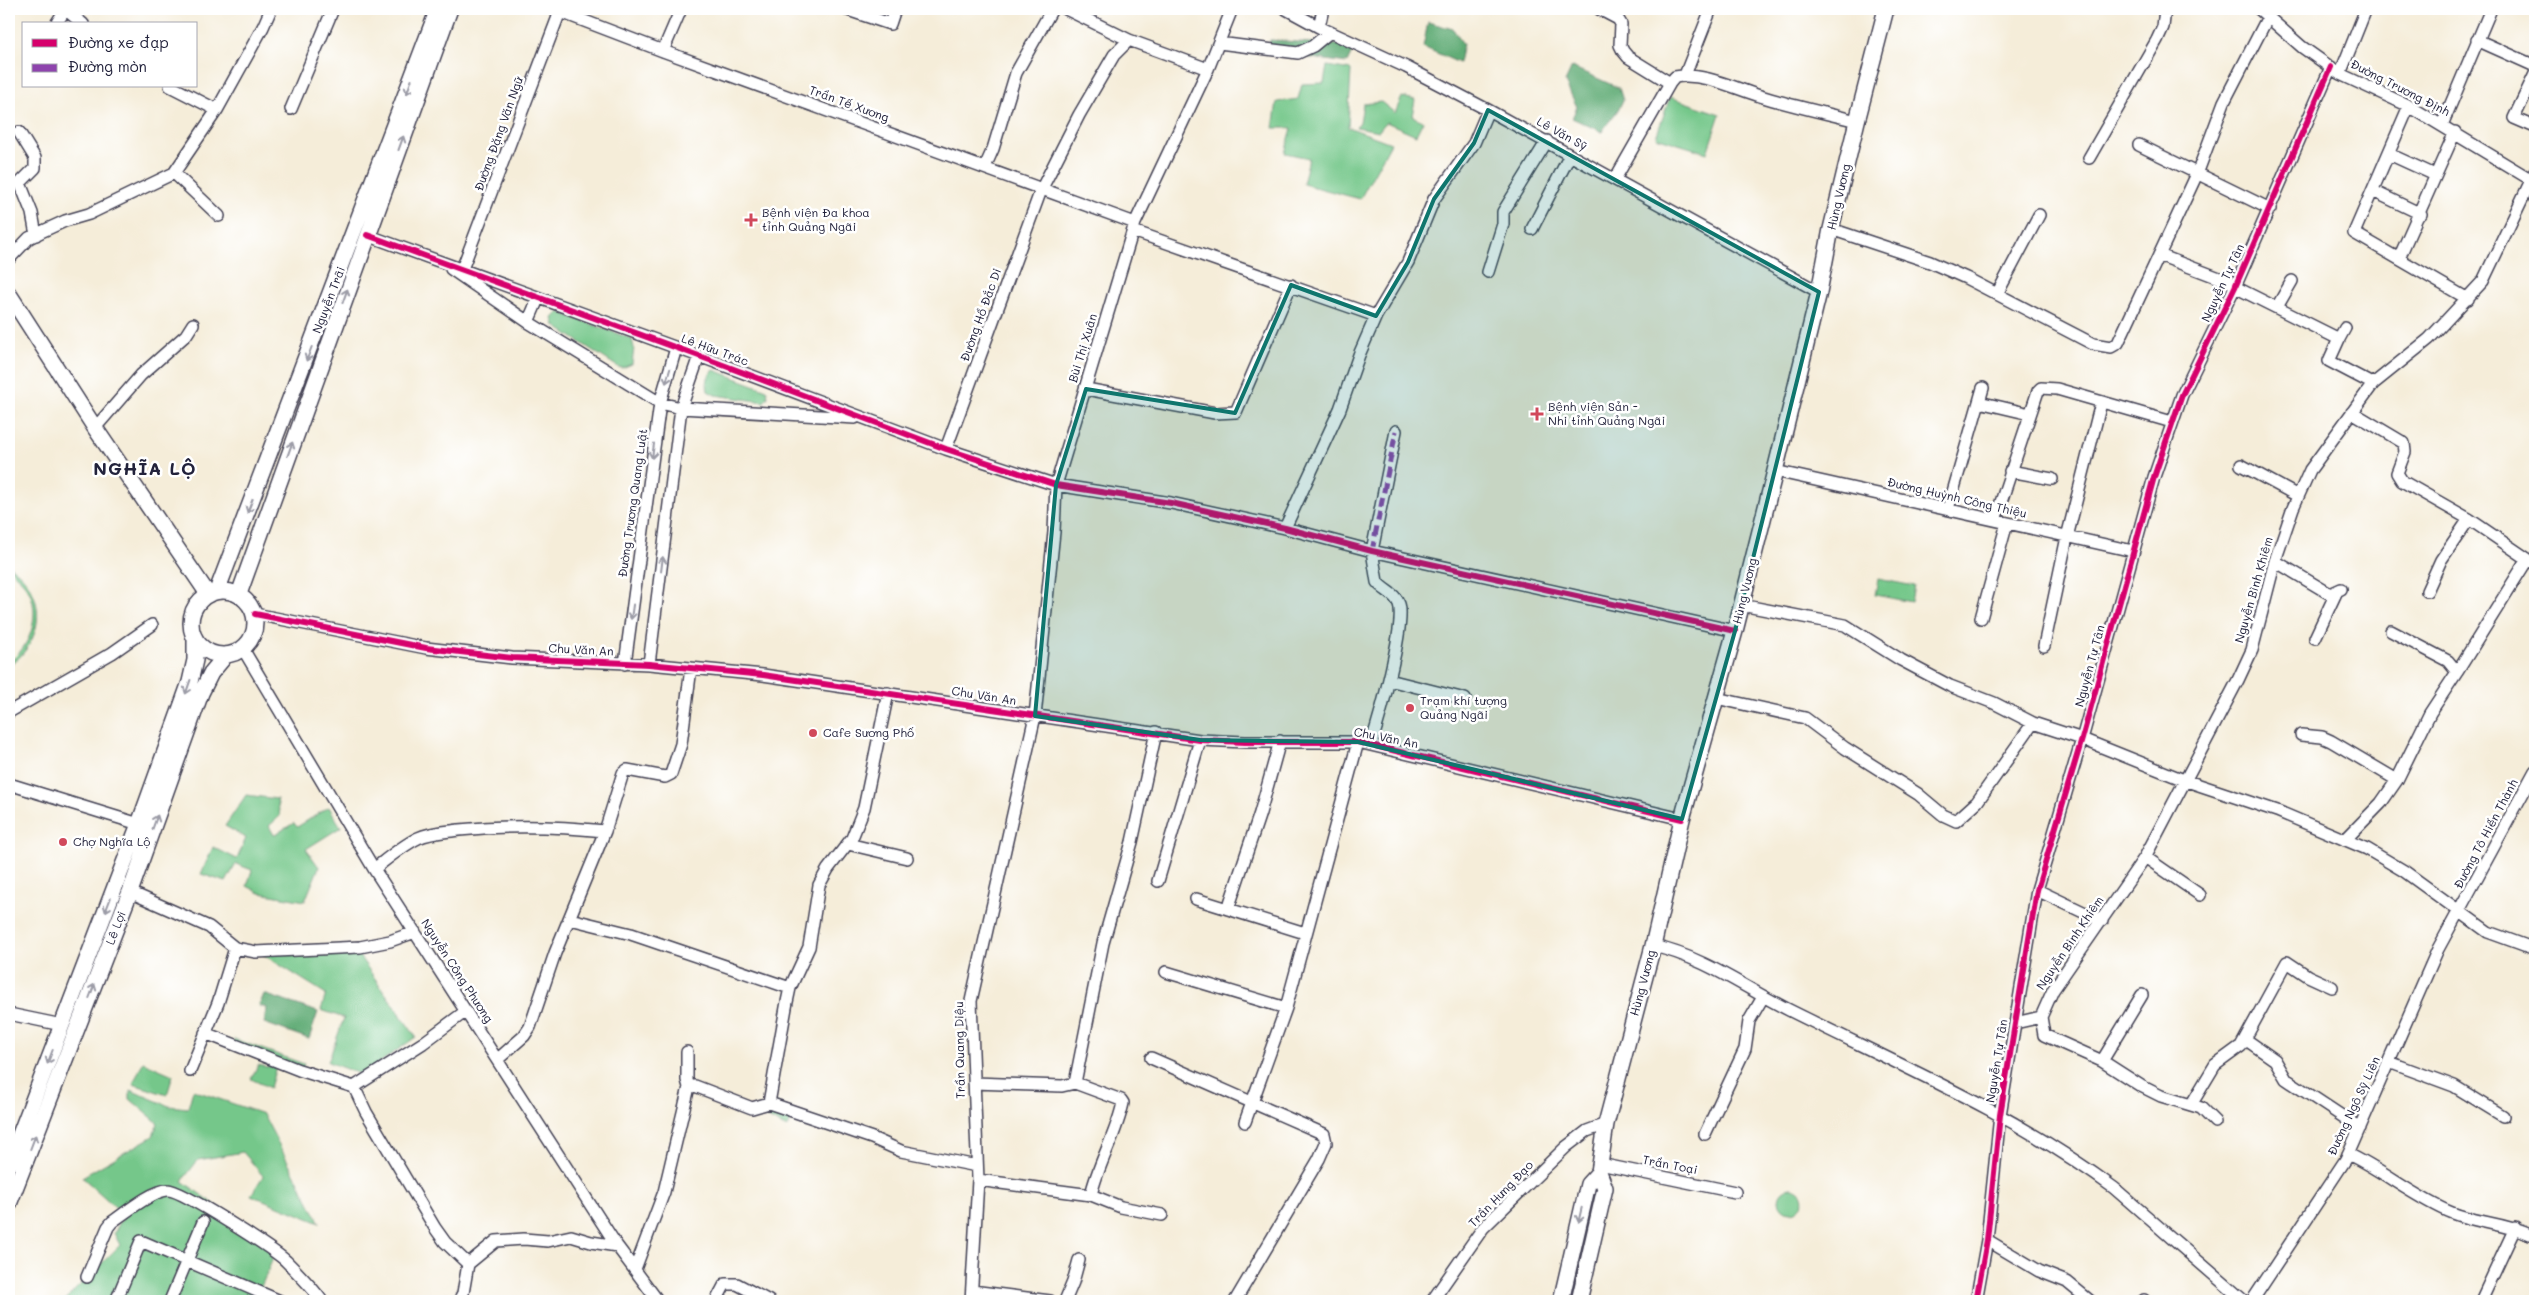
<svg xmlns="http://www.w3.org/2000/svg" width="2544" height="1310" font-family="Mali,sans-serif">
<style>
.green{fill:#75c78a;stroke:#4c7462}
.forest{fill:#60ac76;stroke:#416758}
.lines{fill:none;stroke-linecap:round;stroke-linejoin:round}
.minor-casing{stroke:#424053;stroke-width:14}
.major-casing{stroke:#424053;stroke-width:18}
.minor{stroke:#fff;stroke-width:11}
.major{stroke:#fff;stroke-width:15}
.quiet{stroke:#8e44ad;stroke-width:5;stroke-dasharray:10 5;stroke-linecap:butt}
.cycleway-casing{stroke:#fff;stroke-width:9}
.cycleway{stroke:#d6006c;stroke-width:6}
.oneway{stroke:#9c9ca7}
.marked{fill:#0f766e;fill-opacity:0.2;stroke:#0f766e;stroke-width:4;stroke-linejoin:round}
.poi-dot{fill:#d1495b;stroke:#fff;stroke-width:2}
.labels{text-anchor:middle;stroke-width:5;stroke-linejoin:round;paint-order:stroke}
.street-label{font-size:12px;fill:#22223b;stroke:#fff}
.poi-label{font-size:12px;fill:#22223b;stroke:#fff;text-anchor:start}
.district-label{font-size:18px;font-weight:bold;letter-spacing:1px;fill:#22223b;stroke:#fff}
</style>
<rect width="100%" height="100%" fill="#fff"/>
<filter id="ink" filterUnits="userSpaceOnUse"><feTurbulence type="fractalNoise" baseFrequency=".02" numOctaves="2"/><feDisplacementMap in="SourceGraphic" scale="10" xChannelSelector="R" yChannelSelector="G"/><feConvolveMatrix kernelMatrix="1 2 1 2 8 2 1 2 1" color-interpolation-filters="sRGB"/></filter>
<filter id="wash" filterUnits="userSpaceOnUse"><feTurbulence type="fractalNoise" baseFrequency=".0096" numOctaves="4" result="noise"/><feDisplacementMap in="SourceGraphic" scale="20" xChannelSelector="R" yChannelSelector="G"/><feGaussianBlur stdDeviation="1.12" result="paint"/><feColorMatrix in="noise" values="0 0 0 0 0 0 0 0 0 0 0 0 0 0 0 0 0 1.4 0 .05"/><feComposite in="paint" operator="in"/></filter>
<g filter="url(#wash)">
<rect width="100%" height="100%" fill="#f5edd9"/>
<path class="green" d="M1327,66l24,4 -3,57 43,16 -31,56 -57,-15 6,-26 -24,-5 7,-25h-19l4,-26 21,-3 4,-15 22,-1z
M1402,97l13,3 -3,16 11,5 -7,14 -30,-13 -7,9 -23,-4 4,-5 3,-18 18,-2 14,11z
M1670,97l50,17 -13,39 -51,-16z
M559,312l73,27 2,9 -2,16 -10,4 -4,-1 -63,-41 -2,-8z
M714,370l53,20 1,7 -4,5 -49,-7 -7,-4c-2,-9 -1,-15 6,-21z
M9,566c39,25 37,74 0,100v-4c21,-15 31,-44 21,-69 -4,-10 -19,-21 -21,-27z
M1878,579l36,7 -3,16 -36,-7z
M246,795l31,4 3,17 -11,10 5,9 20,-12 3,4 32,-20 12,20 -35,22 13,18 -14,34 -45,-8 -13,-7 5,-16 -16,-6 -10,18 -25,-8 12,-27 24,12 9,-21 -21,-12z
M353,947l63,90 -54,38 -34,-13 16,-44 -23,-8 5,-16 -67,-42z
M234,1039l70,25 -3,7 -24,-8 -7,25 -19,-9 7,-14 10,2 1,-3 -37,-19z
M143,1062l30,13 -6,20 -34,-11z
M130,1090l39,16 19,2 5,-18 70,24 57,109 -69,-28 12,-19 -20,-24 -45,8 -16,21 95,68 -22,52h-191l56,-56 -6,-12 10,-18 -42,-38 71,-41 5,-13 -28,-24z
M776,1102l19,12 -8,14 -21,-11z
M1779 1200a12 12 0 1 1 24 0a12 12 0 1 1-24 0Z"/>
<path class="forest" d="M1428,22l25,7 10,15 -4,19 -36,-16z
M1270,40l85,6 -8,17 -78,-11z
M1572,67l47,21 4,12c-5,13 -14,20 -21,32l-30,-14 5,-11 -12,-25z
M264,994l54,18 -9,27 -45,-16 3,-15 -8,-2z"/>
</g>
<g filter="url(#ink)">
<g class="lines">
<defs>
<path id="minor" d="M65,9l18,15
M553,9l110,42 472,172
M845,9l45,15 5,-15
M1066,9l63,31 79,29
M1286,9l33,18 87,40 82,43 331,182
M1599,9l19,10 3,5 -1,21 3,6 5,6 42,26 5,-6c28,-5 59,11 85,19 32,10 65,17 97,25
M2259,9l43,38 38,27 69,32 126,76
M56,24l9,-14
M1319,27l4,-18
M2477,40l58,26
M1219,43l79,10 15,-7 17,-14
M663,51l18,-42
M2340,74l26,-65
M2535,74l-21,44 21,9
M1685,75l26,-66
M170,86l47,24
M2409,106l-55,127 114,66
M291,109l42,-100
M2442,125l49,-116
M19,132l16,26v10l-15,15 12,30 4,22
M2139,145l131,64
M2389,154l46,21
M2089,158l68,-118 6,-13 2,-18
M985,167l8,-18 23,-76 36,-64
M174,173l45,43
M1615,179l55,-96
M2373,191l48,23
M1532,229l38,-74
M1831,229l99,33 36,16 127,66 18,3 7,-4 79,-169 27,-72 48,-93
M1133,231l243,85
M367,235l332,121 247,93 110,36 115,18 114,25 87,23 363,80
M2159,255l76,29
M2399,258l56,-126
M9,259l20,-21 12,-6 24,-11 24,-7 85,-41 43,-63 46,-83 8,-18
M451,269l77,53 132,81 21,5 174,10
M462,269l99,-260
M1488,272l15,-48v-12l44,-71
M2235,287l104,52 -10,22 44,23
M1997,294l42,-79
M2277,307l15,-26
M528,322l10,-23
M2339,339l6,-11
M1086,389l129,24 21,-1 55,-127
M1979,402l51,12
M2352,412l52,31 1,9 -8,21 5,8 67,38 66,45
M95,428l46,-53 45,-40 7,-11
M946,449l95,-259 38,-75 35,-60 15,-15
M2241,465l57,31
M1775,471l358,80
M2010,471l42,8
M1948,509l35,-121
M1995,520l43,-129 3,-3 16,1 115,33
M1285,528l55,-119 19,-54 17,-39 32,-54 26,-63 40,-56 14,-33
M2275,561l55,33 11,-5
M2427,591l14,-31 28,-41
M1741,605l104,20 56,35 49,26 44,17 39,20 49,16 102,41 93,31 90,38 37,22 84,61 47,17
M255,614l171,34 86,10 137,6 114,11 437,65 45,2h113l324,77
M1981,618l26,-95
M2315,638l21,-45
M2044,646l23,-109 34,-134
M243,649l131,220 243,377 41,55
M625,664l35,-261 16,-55
M649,664l32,-256 18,-52
M2457,672l70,-112
M1389,680l76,19
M1716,698l89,20 40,30 73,46 25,21 13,6 21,-19 56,-79
M9,712l103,-59 40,-28
M2301,735l21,2 9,4 66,39
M1371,744c8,-24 35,-120 28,-140 -4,-11 -15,-13 -22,-22l-5,-31 24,-120
M9,784l130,40
M2345,840l36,-37 16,-23 33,-67 27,-41 -9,-11 -57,-30
M848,844l59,14
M2145,857l55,38
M374,869c14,-11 28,-23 44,-31 13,-6 28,-6 41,-8 49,-5 98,-4 146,1
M1158,881l42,-141
M2037,890l65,31
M130,892l79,35 26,21 21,4 104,-5 30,-6 25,-9
M1196,899l109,34
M1228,909l32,-96 20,-72
M570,919l61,15 159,54
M1653,946c51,11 90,41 136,64 110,55 226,104 325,178l130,113
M1166,972l120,36
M9,1014l53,11
M2041,1017l3,18 58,26 39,25 20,10 40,12 14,14
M2015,1023l26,-6 12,-27 92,-133 93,-177 14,-30 23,-89 18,-53 17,-38 63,-86 56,-45 54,-58 52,-109
M205,1033l94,37 55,17 69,-44 43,-32
M2245,1039l30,21 11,19 74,49
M687,1052v28l2,7
M1151,1058l173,76 2,9 -7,16 -84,142
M498,1059l26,-23 6,-9 25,-74 50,-122 18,-58 4,-3 38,7 6,-3 10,-30 10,-76
M2102,1061l40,-66
M2389,1062l65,24 49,30
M190,1071l28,-68 17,-55
M974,1083l88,3 13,-3 28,-140 29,-101 24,-110
M1075,1083l46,17 2,3c-7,33 -25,60 -32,92
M354,1087l12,25 69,116 10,14 23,22
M769,1103l103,35 29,13 76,15
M2191,1105l24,-40 26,-19 46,-84 21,14 24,11
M1245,1122l41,-114 72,-266
M1705,1134l40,-85 4,-28 14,-24
M2348,1154c36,17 67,44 104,59 25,10 53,10 78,22
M1600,1164l135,28
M978,1180l113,15 30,12 41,8
M1987,1240l52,31 28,11 23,19
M635,1269l29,-77 25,-105 6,-1 57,22 17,-5 18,-101 3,-14 19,-41 10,-62 9,-16 24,-31 12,-30 24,-115
M87,1277l21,-50 4,-5c13,-9 41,-32 56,-32 14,0 105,59 118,71 13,13 26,26 36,40
M972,1291l78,10
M116,1301l25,-60 139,60
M170,1301l33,-79
M459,1301l4,-8 5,-29 28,-23 28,-2 24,2 23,-5 20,6 26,4
M716,1301l9,-17h12l32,17
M971,1301l7,-121 -7,-179 64,-285 19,-184 2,-47 79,-262 73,-154 24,-60
M1065,1301l8,-19 6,-22
M1432,1301l51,-73 83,-81 21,-16 19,-7
M1976,1301l11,-61 13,-125 37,-225 45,-151 72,-262 28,-82 53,-108 96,-220
M2143,1301l1,-1
M2252,1301l94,-142 92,-210 97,-178
M2481,1301l34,-73"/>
<path id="major" d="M9,294l86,134 113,166
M191 623a32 32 0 1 1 64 0a32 32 0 1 1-64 0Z
M217,591l221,-582
M239,594l211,-585
M9,1163l130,-339 51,-142 5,-22v-21
M9,1204l121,-312 71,-199 10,-20 15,-18
M1561,1301l27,-117 11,-12
M1579,1301l26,-113 -6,-16 7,-48 47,-178 29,-127 53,-188 40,-160 44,-179 12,-63 26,-108 29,-112"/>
</defs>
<use href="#minor" class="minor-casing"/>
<use href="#major" class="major-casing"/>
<use href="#minor" class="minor"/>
<use href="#major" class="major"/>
<path class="quiet" d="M1372,551l24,-120"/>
<defs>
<path id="cycleway" d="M367,235l332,121 247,93 110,36 115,18 114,25 87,23 363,80
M255,614l171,34 86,10 137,6 114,11 437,65 45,2h113l324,77
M1976,1301l11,-61 13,-125 37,-225 45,-151 72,-262 28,-82 53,-108 96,-220"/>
</defs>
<use href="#cycleway" class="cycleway-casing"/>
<use href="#cycleway" class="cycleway"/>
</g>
<defs><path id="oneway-shaft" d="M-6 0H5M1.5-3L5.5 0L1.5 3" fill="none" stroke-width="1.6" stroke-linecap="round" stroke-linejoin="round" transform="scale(1.25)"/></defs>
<g class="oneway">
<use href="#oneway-shaft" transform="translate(409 87) rotate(110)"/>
<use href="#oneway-shaft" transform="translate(401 143) rotate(-70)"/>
<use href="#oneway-shaft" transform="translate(345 296) rotate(-70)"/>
<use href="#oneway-shaft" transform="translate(309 354) rotate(111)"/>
<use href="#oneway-shaft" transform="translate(668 376) rotate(107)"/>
<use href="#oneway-shaft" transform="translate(290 449) rotate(-70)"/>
<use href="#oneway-shaft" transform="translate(653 451) rotate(98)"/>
<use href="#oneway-shaft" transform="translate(250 506) rotate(111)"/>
<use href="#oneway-shaft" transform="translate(662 564) rotate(-83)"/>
<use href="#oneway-shaft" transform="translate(632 612) rotate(98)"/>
<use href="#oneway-shaft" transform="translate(188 687) rotate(109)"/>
<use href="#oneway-shaft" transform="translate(155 822) rotate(-70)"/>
<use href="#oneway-shaft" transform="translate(108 905) rotate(111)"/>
<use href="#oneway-shaft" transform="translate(92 991) rotate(-69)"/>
<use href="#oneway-shaft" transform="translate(50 1057) rotate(111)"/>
<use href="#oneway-shaft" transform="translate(33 1142) rotate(-69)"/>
<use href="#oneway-shaft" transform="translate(1580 1215) rotate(103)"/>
</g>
</g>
<path class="marked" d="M1488,110l331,182 -84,339 -53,188 -324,-77 -158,-2 -165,-24 21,-231 30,-96 149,24 56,-128 85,31 32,-54 26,-63 40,-56z"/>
<g class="poi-dot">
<path d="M748.5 212.5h5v5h5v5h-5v5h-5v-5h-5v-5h5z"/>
<path d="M1534.5 406.5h5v5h5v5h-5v5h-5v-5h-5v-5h5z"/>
<circle cx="1410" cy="708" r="5"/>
<circle cx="813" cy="733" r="5"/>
<circle cx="63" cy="842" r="5"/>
</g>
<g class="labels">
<g class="street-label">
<text transform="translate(2400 88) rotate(27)" y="4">Đường Trương Định</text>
<text transform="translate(849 104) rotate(20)" y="4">Trần Tế Xương</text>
<text transform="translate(499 134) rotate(-70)" y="4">Đường Đặng Văn Ngữ</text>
<text transform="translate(1562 134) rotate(29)" y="4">Lê Văn Sỹ</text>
<text transform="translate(1839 197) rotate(-77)" y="4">Hùng Vương</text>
<text transform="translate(2223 283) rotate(-65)" y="4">Nguyễn Tự Tân</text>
<text transform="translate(329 300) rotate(-69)" y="4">Nguyễn Trãi</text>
<text transform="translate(981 315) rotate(-70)" y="4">Đường Hồ Đắc Di</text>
<text transform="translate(1083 348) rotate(-73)" y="4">Bùi Thị Xuân</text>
<text transform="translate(715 350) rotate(20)" y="4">Lê Hữu Trác</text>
<text transform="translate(1957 498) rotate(13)" y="4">Đường Huỳnh Công Thiệu</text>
<text transform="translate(633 503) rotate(-82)" y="4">Đường Trương Quang Luật</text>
<text transform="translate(2254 590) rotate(-74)" y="4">Nguyễn Bình Khiêm</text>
<text transform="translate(1745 591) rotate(-76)" y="4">Hùng Vương</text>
<text transform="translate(581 650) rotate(3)" y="4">Chu Văn An</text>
<text transform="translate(2090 666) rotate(-75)" y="4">Nguyễn Tự Tân</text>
<text transform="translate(984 696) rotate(9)" y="4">Chu Văn An</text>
<text transform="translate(1386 738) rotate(11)" y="4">Chu Văn An</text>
<text transform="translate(2486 834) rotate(-62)" y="4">Đường Tô Hiến Thành</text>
<text transform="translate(116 928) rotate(-69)" y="4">Lê Lợi</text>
<text transform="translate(2070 943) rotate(-56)" y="4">Nguyễn Bình Khiêm</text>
<text transform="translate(457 971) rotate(57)" y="4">Nguyễn Công Phương</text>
<text transform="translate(1643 983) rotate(-75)" y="4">Hùng Vương</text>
<text transform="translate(960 1050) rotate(-91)" y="4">Trần Quang Diệu</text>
<text transform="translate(1997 1061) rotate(-81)" y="4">Nguyễn Tự Tân</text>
<text transform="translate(2354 1106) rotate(-65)" y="4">Đường Ngô Sỹ Liên</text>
<text transform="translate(1670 1165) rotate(11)" y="4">Trần Toại</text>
<text transform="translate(1501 1194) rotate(-46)" y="4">Trần Hưng Đạo</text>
</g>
<g class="poi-label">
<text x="762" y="217">Bệnh viện Đa khoa<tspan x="762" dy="14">tỉnh Quảng Ngãi</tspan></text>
<text x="1548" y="411">Bệnh viện Sản -<tspan x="1548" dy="14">Nhi tỉnh Quảng Ngãi</tspan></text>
<text x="1420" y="705">Trạm khí tượng<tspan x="1420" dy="14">Quảng Ngãi</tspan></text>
<text x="823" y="737">Cafe Sương Phố</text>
<text x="73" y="846">Chợ Nghĩa Lộ</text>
</g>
<g class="district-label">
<text x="145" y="475">NGHĨA LỘ</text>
</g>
</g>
<rect width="2544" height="1310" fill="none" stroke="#fff" stroke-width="30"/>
<rect x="22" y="22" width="175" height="65" fill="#ffffff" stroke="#a7a7b1"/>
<rect x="32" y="39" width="25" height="8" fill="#d6006c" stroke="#a7a7b1"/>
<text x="68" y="48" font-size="15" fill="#22223b">Đường xe đạp</text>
<rect x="32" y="64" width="25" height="8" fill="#8e44ad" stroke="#a7a7b1"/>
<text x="68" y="72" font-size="15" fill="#22223b">Đường mòn</text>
</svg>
